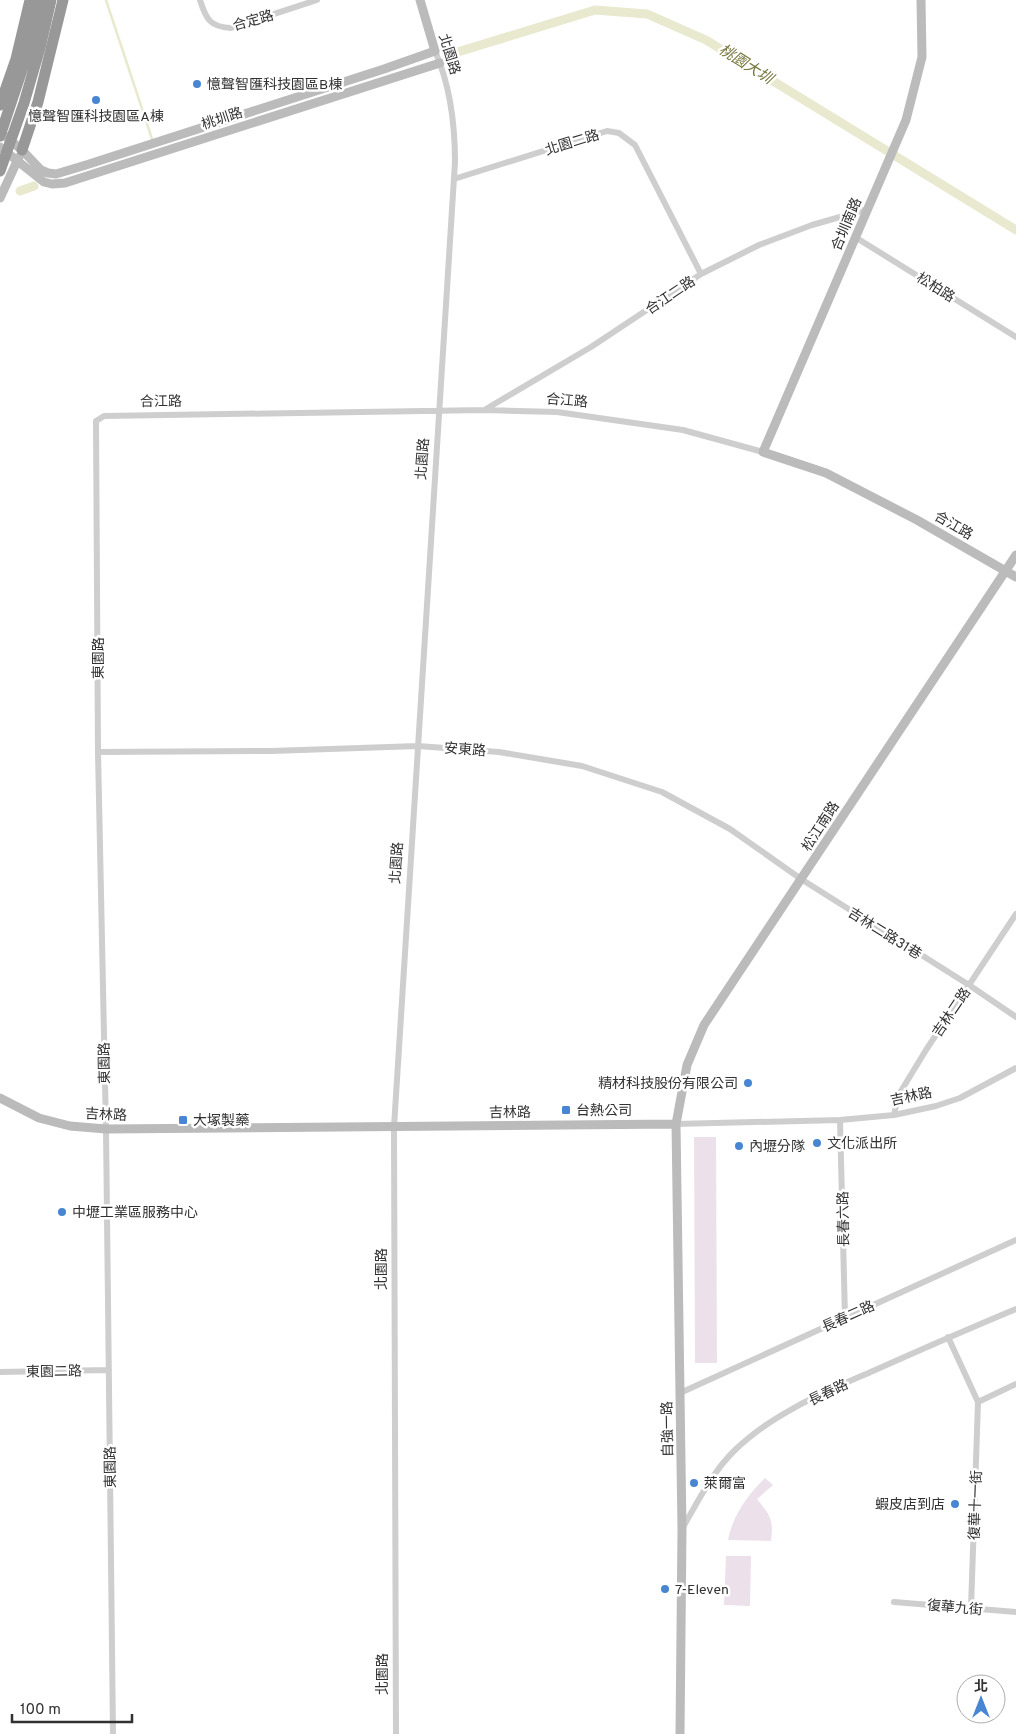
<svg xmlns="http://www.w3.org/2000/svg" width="1016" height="1734" font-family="Overpass,'Noto Sans TC',sans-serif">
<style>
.green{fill:#ece1eb}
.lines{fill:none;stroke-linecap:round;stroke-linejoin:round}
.stream{stroke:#e9e9cf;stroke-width:2.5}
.canal{stroke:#e9e9cf;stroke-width:9}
.street{stroke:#cecece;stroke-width:6}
.secondary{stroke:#bbb;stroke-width:9}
.highway{stroke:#989898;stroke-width:11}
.highway-bridge{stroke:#989898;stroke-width:11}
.poi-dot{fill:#4885d2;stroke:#fff;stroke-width:2}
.labels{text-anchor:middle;stroke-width:5;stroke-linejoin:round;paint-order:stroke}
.street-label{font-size:14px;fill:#313131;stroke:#fff}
.poi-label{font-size:14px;fill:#313131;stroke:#fff;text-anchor:start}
.water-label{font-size:15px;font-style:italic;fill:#77793f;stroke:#fff}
</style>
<rect width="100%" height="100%" fill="#fff"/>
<path class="green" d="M694,1137h22l1,226h-22z
M765,1478l8,7 -16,14c13,16 17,21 14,42l-43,-1c5,-25 19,-44 37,-62z
M726,1556h25l-1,50 -26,-1z"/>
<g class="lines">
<path class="stream" d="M106,0l46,139"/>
<path class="canal" d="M448,55l147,-45 52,4 59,26 310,190
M20,191l14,-5"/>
<path class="street" d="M200,0c6,19 10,27 31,28l86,-28
M454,179l153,-48 12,2 16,12 66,129
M855,237l161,100
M486,409l105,-62 110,-73 58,-29 53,-20 56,-16
M98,752l173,-1 147,-5 81,6 83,14 80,26 68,37 71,50 168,106 47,32
M894,1115l4,-19 28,-46 90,-136
M840,1120l5,197
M676,1124l164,-4 54,-5 42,-9 24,-8 56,-30
M948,1337l30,65 38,-18
M0,1372l109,-2
M680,1393l336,-153
M682,1529c15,-26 31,-58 53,-79 38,-37 90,-58 138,-79 47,-21 95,-42 143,-62
M894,1602l122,10
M971,1608l7,-206
M113,1734l-7,-605 -8,-377 -2,-331 8,-5 381,-6 72,2 126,18 80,22
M396,1734l-2,-607 61,-965c0,-38 -5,-77 -20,-111"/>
<path class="secondary" d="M921,0l1,57 -16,63 -143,332 63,21 91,47 99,57
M0,132l22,18 19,20 7,3 8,1 30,-9 298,-96 51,-18 -15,-51
M0,147l44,35 8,2 13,-1 375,-120
M0,198l19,-41
M0,1098l39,20 31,8 36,3 570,-5
M680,1734l2,-205 -6,-405 11,-59 17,-40 312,-470"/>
<path class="highway" d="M32,54l12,-54
M0,105l16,-46 14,-59
M22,150l16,-48 25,-102"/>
<path class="highway-bridge" d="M0,136l25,-75 13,-61
M0,171l24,-68 16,-55 11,-48"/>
</g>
<g class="poi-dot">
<circle cx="197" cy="84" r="5"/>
<circle cx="96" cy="100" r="5"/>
<circle cx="748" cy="1083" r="5"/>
<rect x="561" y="1105" width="10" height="10" rx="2.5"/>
<rect x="178" y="1115" width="10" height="10" rx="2.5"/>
<circle cx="817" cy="1143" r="5"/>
<circle cx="739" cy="1146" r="5"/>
<circle cx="62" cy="1212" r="5"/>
<circle cx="694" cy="1483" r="5"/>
<circle cx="955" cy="1504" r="5"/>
<circle cx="665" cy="1589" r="5"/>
</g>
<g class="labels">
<g class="street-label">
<text transform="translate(253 20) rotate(-16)" y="5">合定路</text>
<text transform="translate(450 54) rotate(73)" y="5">北園路</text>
<text transform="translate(222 118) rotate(-18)" y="5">桃圳路</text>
<text transform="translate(572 142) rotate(-17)" y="5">北園二路</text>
<text transform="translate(846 224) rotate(-67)" y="5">合圳南路</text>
<text transform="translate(936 287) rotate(32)" y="5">松柏路</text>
<text transform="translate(670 295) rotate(-34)" y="5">合江二路</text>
<text transform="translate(567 400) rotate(5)" y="5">合江路</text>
<text transform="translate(161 401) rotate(-1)" y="5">合江路</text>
<text transform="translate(422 459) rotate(-86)" y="5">北園路</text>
<text transform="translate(954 525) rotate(30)" y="5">合江路</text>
<text transform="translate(98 658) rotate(-90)" y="5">東園路</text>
<text transform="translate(465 749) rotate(4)" y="5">安東路</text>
<text transform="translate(820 826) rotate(-57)" y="5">松江南路</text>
<text transform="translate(396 863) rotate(-86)" y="5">北園路</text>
<text transform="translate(885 933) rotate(32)" y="5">吉林二路31巷</text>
<text transform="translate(951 1012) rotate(-56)" y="5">吉林二路</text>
<text transform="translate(104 1063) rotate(-91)" y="5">東園路</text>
<text transform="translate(911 1096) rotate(-12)" y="5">吉林路</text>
<text transform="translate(510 1112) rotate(-1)" y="5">吉林路</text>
<text transform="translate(106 1114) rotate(3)" y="5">吉林路</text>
<text transform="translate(843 1219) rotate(-91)" y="5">長春六路</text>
<text transform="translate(381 1269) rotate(-90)" y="5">北園路</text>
<text transform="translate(848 1316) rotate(-24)" y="5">長春二路</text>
<text transform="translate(54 1371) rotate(-1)" y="5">東園二路</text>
<text transform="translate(828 1392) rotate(-26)" y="5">長春路</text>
<text transform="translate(667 1429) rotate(-91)" y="5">自強一路</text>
<text transform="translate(110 1467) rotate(-91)" y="5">東園路</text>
<text transform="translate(975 1505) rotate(-88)" y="5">復華十一街</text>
<text transform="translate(955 1607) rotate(5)" y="5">復華九街</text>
<text transform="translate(382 1674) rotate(-90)" y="5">北園路</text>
</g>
<g class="poi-label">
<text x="207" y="89">憶聲智匯科技園區B棟</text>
<text x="96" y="121" text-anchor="middle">憶聲智匯科技園區A棟</text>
<text x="738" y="1088" text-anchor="end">精材科技股份有限公司</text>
<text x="576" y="1115">台熱公司</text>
<text x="193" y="1125">大塚製藥</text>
<text x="827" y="1148">文化派出所</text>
<text x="749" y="1151">內壢分隊</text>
<text x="72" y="1217">中壢工業區服務中心</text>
<text x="704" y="1488">萊爾富</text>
<text x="945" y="1509" text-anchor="end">蝦皮店到店</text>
<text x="675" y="1594">7-Eleven</text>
</g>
<g class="water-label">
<text transform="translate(746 64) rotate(32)" y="5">桃園大圳</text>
</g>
</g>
<g transform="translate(981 1699)"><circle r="24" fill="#ffffff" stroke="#adadad"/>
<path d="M0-4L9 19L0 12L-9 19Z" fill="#4885d2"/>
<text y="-8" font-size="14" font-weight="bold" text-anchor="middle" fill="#313131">北</text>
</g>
<path d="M12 1714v8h120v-8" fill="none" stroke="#313131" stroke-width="2.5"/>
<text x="20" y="1714" font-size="15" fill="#313131" stroke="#ffffff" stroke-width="4" paint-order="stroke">100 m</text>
</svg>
